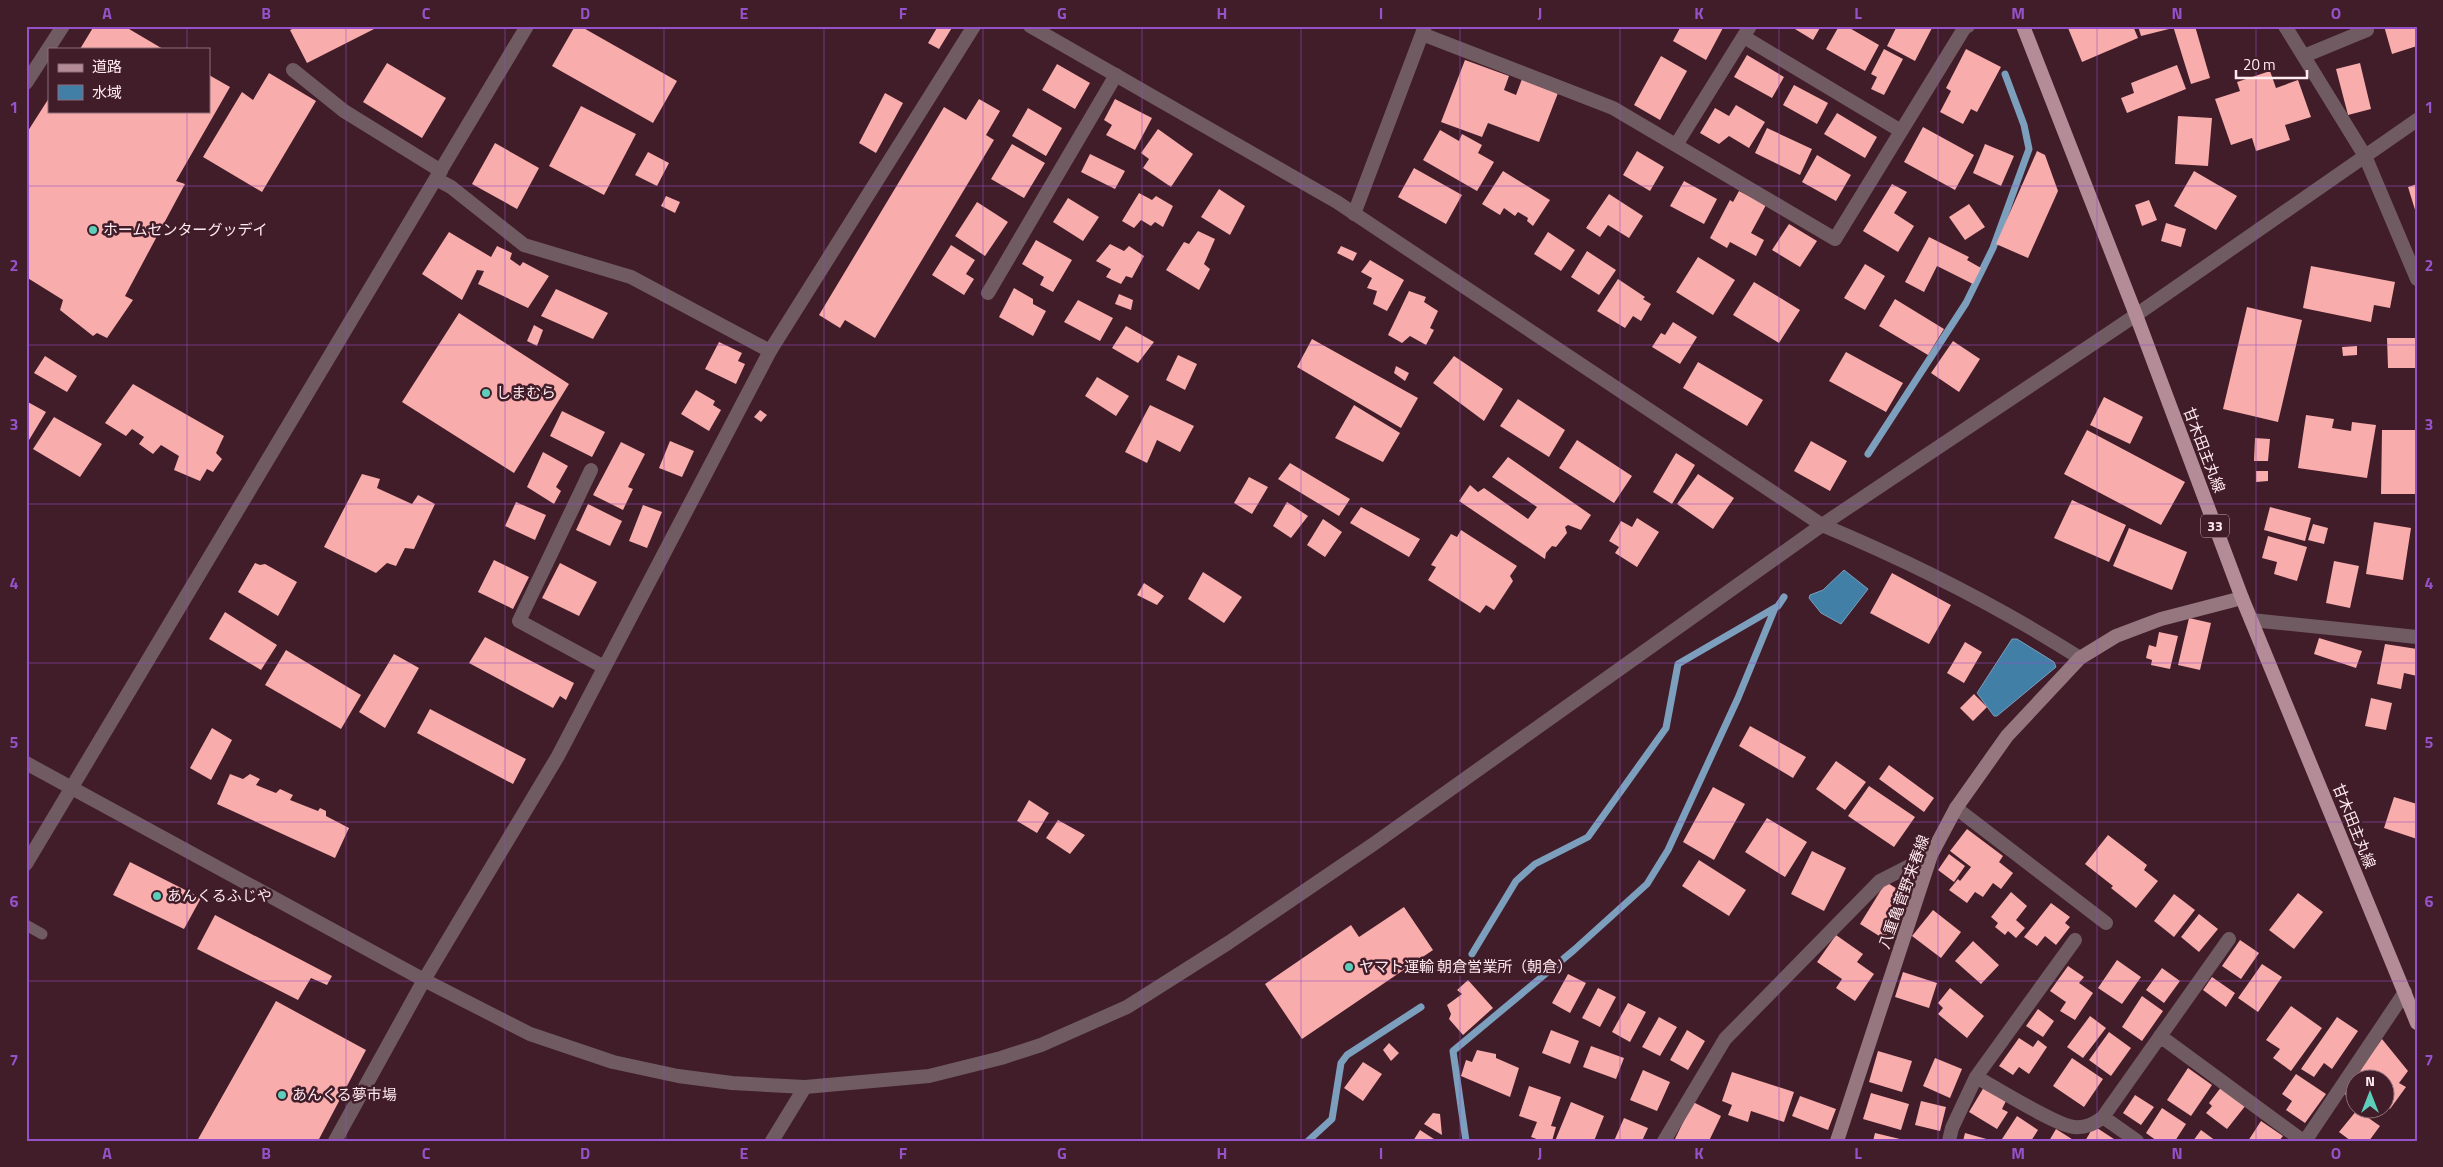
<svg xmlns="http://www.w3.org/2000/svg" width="2443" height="1167" font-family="'Titillium Web','Noto Sans JP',sans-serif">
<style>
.water{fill:#427fa7;stroke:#7b9fbd}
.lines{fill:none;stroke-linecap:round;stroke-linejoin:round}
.stream{stroke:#7b9fbd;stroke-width:7}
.building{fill:#f8acab}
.service{stroke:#6f5b61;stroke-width:11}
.minor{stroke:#6f5b61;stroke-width:14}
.tertiary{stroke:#6f5b61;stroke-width:14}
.secondary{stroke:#96777f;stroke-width:14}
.primary{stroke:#b48c97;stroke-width:14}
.grid{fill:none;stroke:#9552c9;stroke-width:1;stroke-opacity:0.55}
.poi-dot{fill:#5cceba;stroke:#411c29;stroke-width:2}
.labels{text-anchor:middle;stroke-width:5;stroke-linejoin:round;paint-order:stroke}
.shield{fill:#411c29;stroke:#c6acb4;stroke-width:1}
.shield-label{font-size:14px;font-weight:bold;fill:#ffeaef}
.poi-label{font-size:15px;fill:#ffeaef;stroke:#411c29;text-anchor:start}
.street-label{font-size:15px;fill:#ffeaef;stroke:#411c29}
.neatline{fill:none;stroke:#9552c9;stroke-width:2}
.grid-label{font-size:16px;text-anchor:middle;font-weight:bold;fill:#9552c9}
</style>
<rect width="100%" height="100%" fill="#411c29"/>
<path class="water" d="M1844,570l24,19 -27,35 -20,-11 -12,-15 1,-3 13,-5z
M2012,639h5l37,23 2,5 -59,49h-3l-17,-23z"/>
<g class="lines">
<path class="stream" d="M1868,454l98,-151 27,-55 36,-99 -5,-24 -19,-51
M1472,954l44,-73 19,-17 53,-27 78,-109 12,-64 100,-58 6,-9
M1308,1141l24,-22 9,-56 6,-8 74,-48
M1466,1141l-13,-90 121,-101 73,-66 21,-34 70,-152 37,-90"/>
</g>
<path class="building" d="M94,26h30l39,23h-83z
M299,26h81l-73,37 -17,-33z
M575,26h5l97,55 -24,42 -101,-57z
M938,26h15l-14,23 -11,-6z
M1681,26h43l-18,34 -33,-19z
M1790,26h31l-8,14z
M1839,26h7l33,19 -14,26 -39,-22z
M1897,26l35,2 -17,33 -28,-15z
M2072,26h61l5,12 -56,24 -14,-34z
M2138,26h30l1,3 -28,7z
M2173,26h22l15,52 -19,6z
M2384,26h33v20l-25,8z
M1884,49l19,10 -19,36 -13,-6 6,-12 -6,-3z
M1966,49l35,18 -24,45 -6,-3 -8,15 -23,-12 11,-21 -5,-3z
M1747,55l37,22 -12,21 -38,-21z
M1661,56l26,15 -27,49 -26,-15z
M1465,60l44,16 -5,14 12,5 6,-16 36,14 -19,49 -51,-19 -6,14 -41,-15z
M387,63l59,35 -24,40 -59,-36z
M2360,63l11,46 -23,6 -12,-46z
M1057,64l33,19 -15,26 -33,-19z
M2177,65l9,24 -59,24 -6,-15 13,-5 -3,-10z
M2270,71l6,17 22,-8 13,37 -26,8 5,15 -34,11 -4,-13 -21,7 -16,-46 25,-8 -3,-9z
M269,73l47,28 -54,91 -59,-35 39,-65 11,8z
M209,75l21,12 -54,94 9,3 -60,112 8,4 -26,38 -10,-5 -4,3 -33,-26 3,-10 -37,-23v-143l23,-36v13h160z
M1794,85l34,18 -11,21 -34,-19z
M885,93l18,10 -27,50 -17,-10z
M979,99l21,12 -14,24 8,5 -119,198 -30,-18 -5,8 -21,-13 125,-208 22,13z
M1115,99l37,19 -17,32 -29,-15 6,-10 -8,-5z
M1736,105l29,17 -16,26 -20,-12 -10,8 -19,-11 15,-25 14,8z
M581,106l55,28 -32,61 -55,-29z
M1028,108l34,20 -16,28 -34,-20z
M1837,113l40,24 -12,21 -41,-24z
M2178,116l34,2 -4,48 -33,-2z
M1923,127l51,28 -19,35 -51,-28z
M1767,128l45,21 -12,26 -45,-22z
M1158,129l35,25 -22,33 -28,-19 6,-9 -8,-6z
M1440,130l19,11 3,-7 20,11 -4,8 16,9 -17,29 -54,-31z
M495,143l44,25 -22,41 -45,-25z
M1012,144l33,19 -21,35 -33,-19z
M1985,144l29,12 -13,30 -28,-13z
M1637,151l27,16 -14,24 -27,-16z
M2037,151l8,4 13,36 -30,67 -32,-14z
M648,152l21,11 -12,23 -22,-11z
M1090,154l35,17 -10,18 -34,-17z
M1817,155l34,20 -15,26 -34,-19z
M1414,168l48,27 -16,29 -48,-27z
M1503,171l47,29 -17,26 -6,-5 1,-3 -10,-6 -3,4 -11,-8 -4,7 -18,-11z
M2194,171l43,25 -21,34 -42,-24z
M1684,181l33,18 -13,25 -34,-18z
M1892,184l15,8 -13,21 20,13 -16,26 -35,-21z
M2417,184v29h-1l-8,-26z
M1219,189l26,17 -15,29 -29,-18z
M1739,191l27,14 -15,28 13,7 -8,16 -26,-14 -3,6 -17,-10 20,-38 3,2z
M1139,193l13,7 4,-4 17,10 -10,21 -8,-5 -4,4 -10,-6 -7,8 -12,-7z
M1609,194l34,22 -14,22 -21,-13 -8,12 -14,-9z
M666,196l14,6 -5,11 -14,-7z
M1068,198l31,19 -16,24 -30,-19z
M2149,200l8,20 -15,6 -7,-21z
M977,202l31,20 -23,34 -30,-20z
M1969,204l16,23 -20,13 -16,-23z
M2166,223l20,6 -5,18 -20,-6z
M1789,224l28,17 -17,26 -28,-17z
M1198,231l17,8 -11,25 6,5 -11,21 -33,-20 18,-28 5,2z
M449,232l42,25 6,-11 15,7 -2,6 10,7 3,-4 26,14 -21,32 -50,-24 6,-13 -7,-1 -15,30 -40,-26z
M1548,232l27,18 -14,21 -27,-17z
M1929,237l40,20 -2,3 14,8 -8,16 -36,-18 -13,26 -19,-10z
M1036,240l36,20 -19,32 -13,-7 4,-8 -22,-13z
M1110,244l14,7 5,-5 15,10 -12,22 -6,-2 -5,8 -15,-7 5,-8 -15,-8z
M951,245l24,15 -9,14 8,5 -10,16 -32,-20z
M1341,246l16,7 -4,8 -16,-8z
M1587,251l29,19 -17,25 -28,-18z
M1698,257l37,23 -22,35 -37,-23z
M1370,260l34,20 -17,31 -14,-7 4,-13 -10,-3 5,-10 -11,-6z
M1865,264l20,12 -20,34 -21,-12z
M2311,266l84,16 -5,26 -16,-3 -3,17 -68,-14z
M1618,279l27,18 -2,2 8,5 -10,17 -8,-5 -8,12 -28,-17z
M1754,282l46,28 -21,33 -46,-28z
M1014,288l19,11v5l13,7 -13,25 -34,-19z
M556,289l52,24 -15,26 -52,-23z
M1409,291l17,6 -2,5 14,9 -8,17 4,2 -8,15 -16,-9 -8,7 -14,-8z
M1119,294l14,6 -2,10 -16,-6z
M1895,299l49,30 -16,26 -49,-29z
M1078,300l35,18 -13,23 -36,-19z
M2247,307l55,13 -24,102 -55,-13z
M459,313l110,71 -55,89 -112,-71z
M1673,322l24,15 -17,27 -28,-17 9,-14 4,2z
M534,325l9,5 -6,16 -10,-5z
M1126,326l28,16 -16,21 -26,-15z
M2387,338h30v30h-29z
M1312,339l106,59 -17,30 -104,-61z
M1953,341l27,18 -21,33 -28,-19z
M719,342l23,11 -4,8 7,3 -9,20 -31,-15z
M2357,346v9l-14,1 -1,-9z
M1846,352l57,31 -17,29 -57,-31z
M1178,355l19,9 -12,26 -19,-10z
M45,356l32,20 -10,16 -33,-19z
M1454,356l49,33 -19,32 -51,-38z
M1698,362l65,38 -16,26 -64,-38z
M1396,366l13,7 -4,8 -11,-8z
M1097,377l32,19 -13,20 -31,-20z
M133,384l91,52 -8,17 6,6 -9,13 -6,-3 -7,12 -26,-11 5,-14 -18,-11 -8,9 -14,-10 5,-7 -12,-8 -6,7 -21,-13z
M696,390l19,11 -2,4 8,5 -12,21 -28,-17z
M2104,397l39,20 -13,27 -40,-19z
M1518,399l47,31 -16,27 -49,-31z
M26,401l20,11 -20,33z
M1150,405l44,21 -14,26 -23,-12 -10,23 -22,-11z
M1354,405l46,28 -17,29 -48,-24z
M760,410l7,5 -6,7 -7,-5z
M562,411l43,21 -13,25 -42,-21z
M2306,415l28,4 -2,9 19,3 1,-9 24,3 -9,53 -69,-10z
M54,417l48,27 -22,33 -47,-28z
M2087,430l98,52 -24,43 -97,-51z
M2382,430h35v64h-36z
M2255,438l15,1 -2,22h-14z
M1577,440l55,36 -18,27 -55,-35z
M670,441l24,10 -12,26 -23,-9z
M1811,441l36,20 -17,30 -36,-20z
M621,442l24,12 -17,33 5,2 -10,21 -30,-15z
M543,452l25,14 -12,21 5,4 -7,13 -27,-17z
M1676,453l19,12 -23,39 -19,-12z
M1508,457l83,58 -10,15 -13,-5 -3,2 2,6 -11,14 -4,-1 -6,7 -1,6 -86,-58 11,-16 8,7 6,-4 44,31 9,-12 -45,-30z
M1290,463l60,36 -11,17 -61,-37z
M2256,471h12v10l-12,1z
M362,474l18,5 -3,9 35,16 6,-9 17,9 -21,45 -9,-1 -9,18 -9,-3 -11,10 -52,-26z
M1698,474l36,24 -21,31 -36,-25z
M1249,477l19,10 -16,27 -18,-11z
M2072,500l54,25 -17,37 -55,-24z
M516,502l30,13 -11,25 -30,-14z
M1287,502l21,14 -17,22 -18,-12z
M588,504l34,17 -12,25 -34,-16z
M643,505l19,7 -15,36 -18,-7z
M1361,507l59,32 -11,18 -59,-34z
M2270,507l41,11 -6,23 -41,-11z
M1637,518l22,14 -22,35 -22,-14 4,-6 -10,-6 12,-20 11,6z
M1323,519l19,13 -17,25 -18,-12z
M2374,522l37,6 -8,52 -37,-6z
M2313,524l15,4 -4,16 -16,-4z
M2129,528l58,24 -15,38 -59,-24z
M1461,530l56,36 -7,10 3,5 -19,29 -8,-5 -6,8 -52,-33 8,-13 -5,-2 20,-31 6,3z
M2268,536l39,11 -10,34 -23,-7 3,-12 -15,-4z
M494,560l35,17 -16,32 -35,-17z
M2334,561l25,5 -9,42 -24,-5z
M255,563l5,2 5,-1 32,18 -19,34 -40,-24z
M560,563l37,19 -18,34 -37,-18z
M1203,572l39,25 -18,26 -36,-24z
M1892,573l59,32 -22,39 -59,-31z
M1144,583l20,13 -7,9 -20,-10z
M225,612l52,33 -16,25 -52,-31z
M2189,618l22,5 -11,47 -22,-5z
M2159,632l19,4 -8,33 -19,-4 1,-5 -6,-2 3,-13 7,2z
M485,637l89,46 -8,17 -6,-4 -7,12 -84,-45z
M2319,638l43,13 -6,17 -42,-14z
M1965,642l17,10 -18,31 -17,-10z
M2385,644l32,5v27l-13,-3 -3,16 -24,-5z
M286,650l75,45 -20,34 -76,-44z
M394,654l25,14 -34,60 -26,-16z
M1974,694l13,13 -14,14 -13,-13z
M2371,698l21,5 -6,27 -21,-4z
M430,709l96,50 -13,25 -96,-51z
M1750,726l56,31 -13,21 -54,-32z
M212,728l20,12 -21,40 -21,-12z
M1836,761l30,21 -21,28 -29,-21z
M1889,765l45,33 -10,14 -45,-33z
M230,774l13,5 7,-5 10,5 -4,6 20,8 4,-4 13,6 -3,5 28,11 2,-3 6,3v5l23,12 -14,30 -118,-54z
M1869,786l46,31 -21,30 -46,-31z
M1713,787l32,17 -31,56 -31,-18z
M2394,797l23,7v35l-33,-11z
M1029,800l20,13 -12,20 -20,-12z
M1767,818l40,24 -22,35 -40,-25z
M1058,820l27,15 -15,19 -24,-16z
M1967,829l36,27 -4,6 14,11 -12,16 -8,-6 -10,14 -8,-5 -8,11 -18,-13 9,-11 2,2 11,-14 -21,-16z
M2108,835l39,30 -3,5 14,11 -22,27 -25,-20 2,-2 -28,-22z
M1812,851l34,17 -22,43 -33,-17z
M1949,854l16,12 -11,16 -16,-12z
M1699,860l47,30 -17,26 -47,-30z
M130,862l71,36 -17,31 -71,-34z
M1886,882l21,13 -8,12 3,3 -18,29 -24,-15z
M2011,892l16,14 -11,14 9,8 -9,10 -8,-7 -3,4 -10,-8 3,-4 -7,-6z
M2298,893l25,19 -29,37 -25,-19z
M2174,894l21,16 -21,27 -20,-16z
M2051,903l19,14 -5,6 5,4 -14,18 -11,-9 -8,10 -13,-9z
M1404,907l29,43 -131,89 -37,-55 86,-59 8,12z
M1933,910l28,22 -20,26 -29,-22z
M2199,914l19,15 -19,23 -18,-15z
M215,915l117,61 -5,9 -16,-7 -13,22 -101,-51z
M1836,935l27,19 -6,8 17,12 -19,27 -19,-13 6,-9 -25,-17z
M2240,940l19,13 -18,26 -19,-13z
M1973,941l26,24 -18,19 -26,-23z
M2117,960l24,17 -19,27 -24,-16z
M2262,964l20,13 -24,35 -20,-14z
M2068,966l16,11 -5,6 14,10 -18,27 -15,-9 6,-9 -16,-11z
M2162,968l18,13 -16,22 -18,-13z
M1903,972l34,11 -8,25 -34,-11z
M1568,974l18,9 -16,30 -18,-10z
M2212,977l23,16 -9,14 -23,-17z
M1468,980l25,28 -30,27 -14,-16 2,-5 -4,-9 15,-11 -5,-4z
M1598,988l18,9 -16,30 -18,-9z
M1950,988l34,28 -17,22 -29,-24 5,-6 -5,-5z
M2142,996l21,15 -21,30 -20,-14z
M276,1001l90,49 -48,91h-121z
M1628,1003l18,9 -16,30 -18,-10z
M2291,1006l31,22 -31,43 -18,-13 7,-9 -14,-9z
M2038,1009l16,12 -11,16 -17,-11z
M2090,1016l16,12 -23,30 -16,-11z
M1659,1017l18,10 -17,29 -18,-9z
M2337,1017l21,14 -26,38 -8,-6 -10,14 -13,-8z
M1551,1030l28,11 -9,23 -28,-11z
M1687,1030l18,11 -17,29 -18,-10z
M2109,1032l22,16 -20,28 -22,-16z
M2019,1038l14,9 5,-7 9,7 -18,27 -10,-7 -6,8 -14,-9z
M2382,1039l26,32 -9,12 7,4 -16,22 -4,-3v-26h-30v22l-13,-9z
M1389,1043l10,10 -8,8 -8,-11z
M1591,1046l33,12 -8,21 -33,-12z
M1477,1050l19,4v4l23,10 -9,29 -49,-21 5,-16 6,2z
M1878,1051l34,10 -10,31 -33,-10z
M1935,1058l27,11 -12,29 -27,-12z
M2072,1058l31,21 -19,28 -31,-21z
M1363,1062l19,12 -19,27 -19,-13z
M2188,1068l24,17 -21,31 -24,-16z
M1643,1070l27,12 -13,29 -27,-11z
M1732,1072l62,20 -10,30 -33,-11 -3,11 -20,-7 4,-10 -10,-4z
M2296,1074l30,20 -21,29 -19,-13 6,-9 -10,-7z
M1529,1086l32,11 -10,29 5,1 -4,14h-10l-11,-4 6,-15 -18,-6z
M2222,1086l24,19 -19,24 -21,-16 6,-7 -3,-3z
M1984,1087l22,14 -4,8 6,3 -11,17 -28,-17z
M1871,1093l38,11 -8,26 -38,-11z
M2135,1095l19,12 -13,18 -18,-12z
M1800,1096l36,13 -8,21 -36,-14z
M1921,1101l25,6 -6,24 -25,-6z
M1571,1102l33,14 -10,25h-39z
M1693,1102l28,14 -12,25h-35z
M2162,1108l24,16 -11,17h-18l-11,-8z
M2357,1110l23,16 -11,15h-18l-12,-9z
M2367,1110h14l-5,6z
M1433,1113l7,1 2,21 -18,-11z
M2017,1116l21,14 -7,11h-26l-3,-2z
M1624,1118l24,10 -6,13h-28z
M2261,1121l22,15 -4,5h-31z
M2094,1126l23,15h-32z
M2056,1129l19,12h-26z
M1420,1130l17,11h-24z
M2201,1130l15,11h-23z
M1875,1133l25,6v2h-27z
M1965,1133l25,7v1h-27z"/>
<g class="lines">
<path class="service" d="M26,925l16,9"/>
<path class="minor" d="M2285,26l80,130 52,123
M1422,34l191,74 222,131 130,-212 3,-1
M1744,37l157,94
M2304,56l63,-26 -1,-4
M293,70l51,41 97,60
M26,83l37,-57
M1676,145l74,-119
M436,179l15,8 73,58 107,32 139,74
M1354,214l71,-188
M988,293l128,-218
M591,470l-72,151 85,46
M2251,620l166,17
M1956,808l150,115
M2160,1036l143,105
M1976,1077c21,11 79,48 98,50 12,1 20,-3 29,-10l126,-178
M2103,1117l34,24
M1664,1141l61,-102 155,-158 51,-26
M1949,1141l3,-13 24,-51 99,-137
M2305,1141l100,-149"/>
<path class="tertiary" d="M1030,26l307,176 485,323c89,37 176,81 258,133
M26,763l398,217 106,54 83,28 65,14 54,7 73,4 124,-11 72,-18 40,-13 86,-38 101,-64 147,-100 447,-318 314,-210 281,-195
M26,864l501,-838
M335,1141l89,-161 134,-224 212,-405 204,-325
M772,1141l33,-54"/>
<path class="secondary" d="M1837,1141l94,-286 25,-47 51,-72 73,-78 36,-22 45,-17 81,-21"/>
<path class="primary" d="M2023,26l113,289 106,283 175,425"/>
</g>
<path class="grid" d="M187,26v23M346,26v1115M505,26v1115M664,26v1115M824,26v1115M983,26v1115M1142,26v1115M1301,26v1115M1460,26v1115M1620,26v1115M1779,26v1115M1938,26v1115M2097,26v1115M2256,26v1115M187,111v1030M26,186h2391M26,345h2391M26,504h2391M26,663h2391M26,822h2391M26,981h2391"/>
<g class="poi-dot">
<circle cx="93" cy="230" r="5"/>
<circle cx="486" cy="393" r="5"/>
<circle cx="157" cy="896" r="5"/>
<circle cx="1349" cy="967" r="5"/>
<circle cx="282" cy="1095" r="5"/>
</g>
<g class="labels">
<rect class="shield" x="2201" y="514.5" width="28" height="23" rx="4"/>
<g class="shield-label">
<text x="2215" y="531">33</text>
</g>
<g class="poi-label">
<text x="103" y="235">ホームセンターグッデイ</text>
<text x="496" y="398">しまむら</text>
<text x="167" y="901">あんくるふじや</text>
<text x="1359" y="972">ヤマト運輸 朝倉営業所（朝倉）</text>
<text x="292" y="1100">あんくる夢市場</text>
</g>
<g class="street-label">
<text transform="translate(2204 450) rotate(69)" y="5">甘木田主丸線</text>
<text transform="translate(2354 826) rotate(68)" y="5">甘木田主丸線</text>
<text transform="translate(1904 892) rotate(-70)" y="5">八重亀菅野来春線</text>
</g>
</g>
<rect width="2443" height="1167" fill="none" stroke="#411c29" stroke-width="55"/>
<rect x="48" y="48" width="162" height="65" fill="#411c29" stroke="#8d6e78"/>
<rect x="58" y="64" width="25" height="8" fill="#b48c97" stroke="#8d6e78"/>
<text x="92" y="72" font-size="15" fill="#ffeaef">道路</text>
<rect x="58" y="85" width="25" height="15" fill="#427fa7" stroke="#8d6e78"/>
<text x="92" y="98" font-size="15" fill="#ffeaef">水域</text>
<g transform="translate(2370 1094)"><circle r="24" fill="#411c29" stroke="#8d6e78"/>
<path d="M0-4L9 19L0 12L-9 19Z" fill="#5cceba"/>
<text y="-8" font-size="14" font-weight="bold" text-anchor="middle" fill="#ffeaef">N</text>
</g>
<path d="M2236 70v8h71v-8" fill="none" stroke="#ffeaef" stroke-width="2.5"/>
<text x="2243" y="70" font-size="15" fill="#ffeaef" stroke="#411c29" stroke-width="4" paint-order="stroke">20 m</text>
<rect x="28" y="28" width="2388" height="1112" class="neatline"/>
<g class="grid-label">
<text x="107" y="19">A</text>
<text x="266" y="19">B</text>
<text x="426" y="19">C</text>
<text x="585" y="19">D</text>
<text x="744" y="19">E</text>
<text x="903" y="19">F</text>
<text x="1062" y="19">G</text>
<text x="1222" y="19">H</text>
<text x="1381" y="19">I</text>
<text x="1540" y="19">J</text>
<text x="1699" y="19">K</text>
<text x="1858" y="19">L</text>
<text x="2018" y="19">M</text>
<text x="2177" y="19">N</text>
<text x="2336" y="19">O</text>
<text x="14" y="113">1</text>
<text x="2429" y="113">1</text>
<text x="14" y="271">2</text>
<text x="2429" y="271">2</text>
<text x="14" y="430">3</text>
<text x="2429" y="430">3</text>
<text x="14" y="589">4</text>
<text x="2429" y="589">4</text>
<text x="14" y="748">5</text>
<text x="2429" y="748">5</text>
<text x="14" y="907">6</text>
<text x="2429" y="907">6</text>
<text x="14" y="1066">7</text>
<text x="2429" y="1066">7</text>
<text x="107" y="1159">A</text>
<text x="266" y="1159">B</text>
<text x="426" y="1159">C</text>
<text x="585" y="1159">D</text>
<text x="744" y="1159">E</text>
<text x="903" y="1159">F</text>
<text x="1062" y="1159">G</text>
<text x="1222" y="1159">H</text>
<text x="1381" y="1159">I</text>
<text x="1540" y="1159">J</text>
<text x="1699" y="1159">K</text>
<text x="1858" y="1159">L</text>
<text x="2018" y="1159">M</text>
<text x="2177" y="1159">N</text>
<text x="2336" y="1159">O</text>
</g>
</svg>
